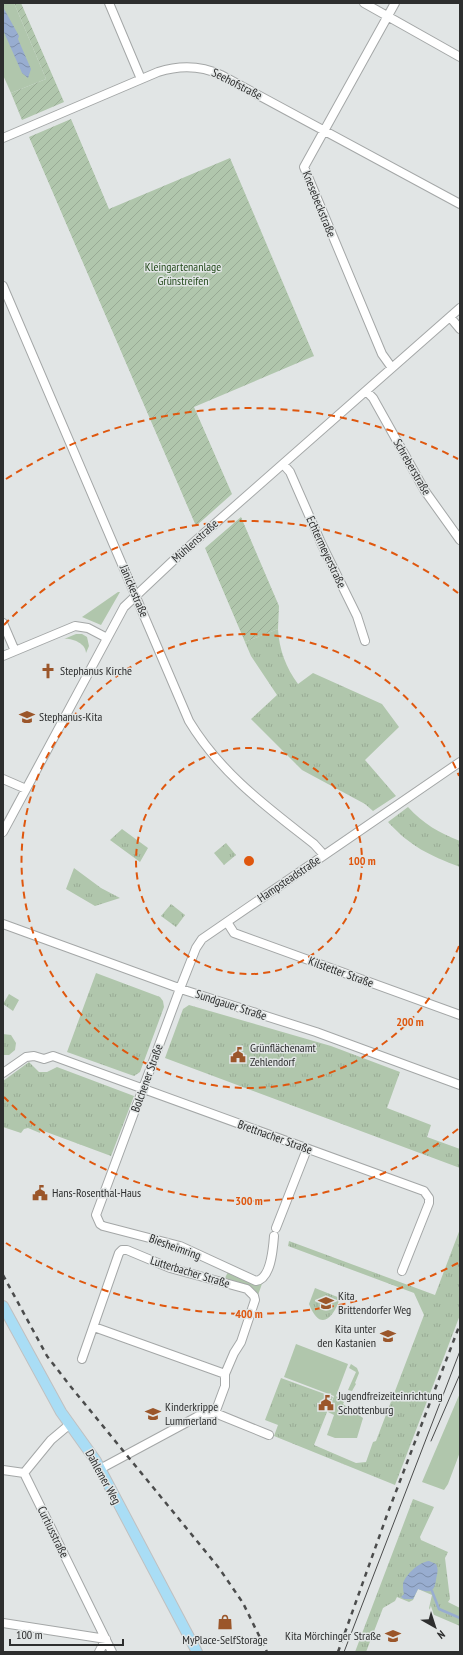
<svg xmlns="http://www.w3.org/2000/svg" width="463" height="1655" font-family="'PT Sans Narrow',sans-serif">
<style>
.grass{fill:#b0c6ac}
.park{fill:url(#park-tufts)}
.garden{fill:url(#garden-furrows)}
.water{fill:url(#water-waves)}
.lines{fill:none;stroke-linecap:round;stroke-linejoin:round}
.stream{stroke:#98add0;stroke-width:2.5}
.minor-casing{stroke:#a4a7a7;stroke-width:10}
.major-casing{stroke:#c0c0c0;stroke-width:12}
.minor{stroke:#fff;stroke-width:8}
.major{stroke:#a9ddf5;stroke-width:10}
.tram{stroke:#4b4c4c;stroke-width:1}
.rail{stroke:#4b4c4c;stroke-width:2.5;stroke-dasharray:5 5;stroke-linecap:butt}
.ring{fill:none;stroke:#df570e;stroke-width:2;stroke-dasharray:7 5}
.labels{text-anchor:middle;stroke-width:3;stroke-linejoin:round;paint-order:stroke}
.street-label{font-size:12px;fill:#2d2e2e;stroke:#e1e5e5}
.park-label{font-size:12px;fill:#244b1c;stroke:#e1e5e5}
.poi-label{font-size:12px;fill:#2d2e2e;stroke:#e1e5e5;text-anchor:start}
.centre{fill:#df570e;stroke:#e1e5e5;stroke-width:2}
.ring-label{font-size:12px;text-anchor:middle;font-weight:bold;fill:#df570e;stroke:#e1e5e5;stroke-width:3;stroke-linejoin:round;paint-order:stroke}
</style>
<defs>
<pattern id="park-tufts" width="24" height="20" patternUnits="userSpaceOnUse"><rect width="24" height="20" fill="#b0c6ac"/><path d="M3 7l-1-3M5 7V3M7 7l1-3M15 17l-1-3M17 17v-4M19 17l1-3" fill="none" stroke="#98aa94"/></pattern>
<pattern id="garden-furrows" width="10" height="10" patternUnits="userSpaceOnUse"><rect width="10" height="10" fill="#b0c6ac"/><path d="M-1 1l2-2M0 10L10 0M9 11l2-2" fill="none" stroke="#98aa94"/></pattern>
<pattern id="water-waves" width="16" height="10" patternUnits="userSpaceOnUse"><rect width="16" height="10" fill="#98add0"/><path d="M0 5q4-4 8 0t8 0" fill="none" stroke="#7c8da9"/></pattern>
</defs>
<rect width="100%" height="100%" fill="#e1e5e5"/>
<path class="grass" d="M3,3h11l32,76 -35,14 -8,-18z
M118,592h2l-19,33 -19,-8z
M76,634h6l5,3 2,9 -3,7c0,-10 -15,-15 -22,-14z
M228,1272l27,11 8,-2 -5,14 -6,-6 -28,-9z
M296,1344l52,20 -12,32 8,6 -1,2 20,14 -6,20h-22l-8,-3 7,-20 -6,-3 6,-16 -50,-19z
M351,1364l6,4 2,5 -4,10 1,1 -4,7 -4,-1 8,-18 -7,-4z
M460,1393v59l-12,32 -4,6 -22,-8z"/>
<path class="park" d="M278,629c1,20 8,39 20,55l15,-11 69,31 17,23 -34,33 31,36 -23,15 -8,-7 -63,-34 -51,-51 26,-24 -26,-39 -6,-14z
M408,807c15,17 32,26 52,34v26c-31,-12 -49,-20 -72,-45z
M122,829l26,19 -8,14 -30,-22z
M226,843l10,12 -12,10 -10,-12z
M74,868l27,20 19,10 -25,8 -29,-17z
M171,904l14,11 -9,12 -15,-11z
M96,973l64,24 3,4 1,6 -24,65 -6,4 -67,-24z
M9,994l10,6 -6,11 -10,-7z
M189,1005l142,41 69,26 -13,36 44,17 -4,12 33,12v19l-295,-110 18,-49z
M3,1034l8,1 5,8 -1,7 -6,5h-6z
M29,1062l10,10h8l10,-5 77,29 -23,60 -70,-26 -1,3 -12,-5 -4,1 -3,4 -18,-6v-46z
M460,1229v86l-65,170 -121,-49 4,-11 -13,-5 16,-42 52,19 -19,48 42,18 10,-1 7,-20 3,-1 48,-126 -10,-22 -126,-47 1,-5 146,54z
M315,1288l25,10c-7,21 -20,34 -31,6z
M413,1499l21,8 -14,30 1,3 27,12 -3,6 5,41 -2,3 12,6v18l-28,-12 -3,-6 3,-13 -14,-6 -5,11 -4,2 -12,-5 -2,4 -12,7 -17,44h-11z"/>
<path class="garden" d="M14,3h7l43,99 -42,18 -11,-27 35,-14z
M71,119l38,90 121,-51 84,198 -120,51 38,87 -36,32 -167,-389z
M241,517l38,89 -1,23 -33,13 -40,-94z"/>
<path class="water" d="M3,7l16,29 -1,3 13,30 -3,9 -6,-5 -19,-43z
M429,1561l7,3c3,6 1,9 0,16 -2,13 -6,13 -18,9l-5,10h-9l-3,-2 3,-3c-1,-3 -1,-7 -1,-10 2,-9 16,-22 26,-23z"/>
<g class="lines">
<path class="stream" d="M432,1591l7,18 21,9"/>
<defs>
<path id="minor" d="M109,3l32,76
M364,3l96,54
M3,138l155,-66c22,-7 42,-7 63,3l239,129
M3,286l186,435c32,53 78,86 125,123l10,11
M450,317l10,12
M392,368l-10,-14 -78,-187 91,-164
M366,391l7,7 52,93 35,49
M283,464l7,8 32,73 35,71 8,25
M3,623l12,28
M3,656l72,-30 13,2 19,10
M3,779l23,10
M3,832l121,-225 52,-49 284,-250
M227,922l7,11 226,82
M3,924l184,67 129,41 144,53
M3,1073l23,-16 8,-1 10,3 9,-3 371,135 5,7v5l-27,68
M276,1228l31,-79
M274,1236c-1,13 -3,43 -18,45l-76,-35 -77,-20 -3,-2 -4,-9 85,-229 15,-38 6,-9 258,-177
M94,1327l131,47
M82,1359l37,-106 3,-3h5l43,18 77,21 7,7 1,4 -14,42 -7,11 -9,21v12l-10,27
M70,1424l-19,16 -27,33 88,179
M100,1469l93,-50 9,-5 13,-1 54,22
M3,1470l21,3
M3,1623l103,16 -7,13"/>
<path id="major" d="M3,1306l58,106 35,49 101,191"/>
</defs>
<use href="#minor" class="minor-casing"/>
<use href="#major" class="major-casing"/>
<use href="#minor" class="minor"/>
<use href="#major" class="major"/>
<path class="tram" d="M431,1441l29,-67
M344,1652l116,-301"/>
<path class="rail" d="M3,1275l44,81 24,31 148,181 24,35 24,49
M338,1652l49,-137 73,-191"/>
</g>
<g class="ring">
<circle cx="249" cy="861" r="113"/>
<path d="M459 946A227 227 0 1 1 459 776"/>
<path d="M458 1129A340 340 0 0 1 4 1097M4 625A340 340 0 0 1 458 593"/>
<path d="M458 1263A453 453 0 0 1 6 1243M6 479A453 453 0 0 1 458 459"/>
</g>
<defs>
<symbol id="church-bare" viewBox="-9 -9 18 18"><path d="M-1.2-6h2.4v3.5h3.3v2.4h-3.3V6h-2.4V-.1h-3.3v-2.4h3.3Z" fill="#9b562a" stroke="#e1e5e5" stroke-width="2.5" paint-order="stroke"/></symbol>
<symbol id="school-bare" viewBox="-9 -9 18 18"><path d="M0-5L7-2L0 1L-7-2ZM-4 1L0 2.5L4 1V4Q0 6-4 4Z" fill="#9b562a" stroke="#e1e5e5" stroke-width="2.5" paint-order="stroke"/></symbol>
<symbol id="civic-bare" viewBox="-9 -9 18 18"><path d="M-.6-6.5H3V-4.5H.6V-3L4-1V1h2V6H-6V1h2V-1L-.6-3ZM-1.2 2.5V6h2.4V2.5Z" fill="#9b562a" stroke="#e1e5e5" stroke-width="2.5" paint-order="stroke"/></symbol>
<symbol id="shop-bare" viewBox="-9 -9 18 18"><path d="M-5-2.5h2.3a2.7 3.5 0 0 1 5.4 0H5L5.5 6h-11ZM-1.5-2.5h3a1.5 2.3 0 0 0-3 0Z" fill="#9b562a" stroke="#e1e5e5" stroke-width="2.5" paint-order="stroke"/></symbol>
</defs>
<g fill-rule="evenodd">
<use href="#church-bare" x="37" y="660" width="22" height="22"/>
<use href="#school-bare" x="16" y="706" width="22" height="22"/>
<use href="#civic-bare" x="227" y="1044" width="22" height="22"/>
<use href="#civic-bare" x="29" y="1182" width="22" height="22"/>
<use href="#school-bare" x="315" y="1292" width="22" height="22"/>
<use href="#school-bare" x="377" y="1325" width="22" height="22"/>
<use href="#civic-bare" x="315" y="1392" width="22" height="22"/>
<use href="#school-bare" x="142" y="1403" width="22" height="22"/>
<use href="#shop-bare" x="214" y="1611" width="22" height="22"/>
<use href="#school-bare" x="382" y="1625" width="22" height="22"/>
</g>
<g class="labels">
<g class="street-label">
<text transform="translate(237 84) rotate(27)" y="4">Seehofstraße</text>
<text transform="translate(319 204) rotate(68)" y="4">Knesebeckstraße</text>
<text transform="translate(412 467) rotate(60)" y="4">Schreberstraße</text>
<text transform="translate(195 541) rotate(-42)" y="4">Mühlenstraße</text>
<text transform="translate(326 552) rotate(65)" y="4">Echtermeyerstraße</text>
<text transform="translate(134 591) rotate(67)" y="4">Jänickestraße</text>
<text transform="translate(289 879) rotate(-34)" y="4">Hampsteadstraße</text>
<text transform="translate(341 972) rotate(20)" y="4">Kilstetter Straße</text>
<text transform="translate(231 1005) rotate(18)" y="4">Sundgauer Straße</text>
<text transform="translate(147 1078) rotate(-70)" y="4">Bolchener Straße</text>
<text transform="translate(275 1137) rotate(20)" y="4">Brettnacher Straße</text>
<text transform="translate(175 1247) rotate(20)" y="4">Biesheimring</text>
<text transform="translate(190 1272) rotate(17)" y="4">Lutterbacher Straße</text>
<text transform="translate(103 1477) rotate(61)" y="4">Dahlemer Weg</text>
<text transform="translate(53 1532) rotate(64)" y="4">Curtiusstraße</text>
</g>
<g class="park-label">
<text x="183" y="271">Kleingartenanlage<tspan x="183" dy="14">Grünstreifen</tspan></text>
</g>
<g class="poi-label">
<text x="60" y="675">Stephanus Kirche</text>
<text x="39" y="721">Stephanus-Kita</text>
<text x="250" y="1052">Grünflächenamt<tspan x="250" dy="14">Zehlendorf</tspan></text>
<text x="52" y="1197">Hans-Rosenthal-Haus</text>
<text x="338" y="1300">Kita<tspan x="338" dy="14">Brittendorfer Weg</tspan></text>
<text x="376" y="1333" text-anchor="end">Kita unter<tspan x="376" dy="14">den Kastanien</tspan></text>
<text x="338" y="1400">Jugendfreizeiteinrichtung<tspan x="338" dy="14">Schottenburg</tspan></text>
<text x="165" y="1411">Kinderkrippe<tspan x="165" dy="14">Lummerland</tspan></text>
<text x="381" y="1640" text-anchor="end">Kita Mörchinger Straße</text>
<text x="225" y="1644" text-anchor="middle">MyPlace-SelfStorage</text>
</g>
</g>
<circle cx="249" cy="861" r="6" class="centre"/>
<g class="ring-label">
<text x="362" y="865">100 m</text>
<text x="410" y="1026">200 m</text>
<text x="249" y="1205">300 m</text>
<text x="249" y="1318">400 m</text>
</g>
<rect width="463" height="1655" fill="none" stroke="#2d2e2e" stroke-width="8"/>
<g transform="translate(435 1627) rotate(141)" stroke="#e1e5e5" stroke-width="3" paint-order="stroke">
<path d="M0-3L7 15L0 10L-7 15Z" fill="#2d2e2e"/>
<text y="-6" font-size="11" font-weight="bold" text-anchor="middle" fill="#2d2e2e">N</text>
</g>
<path d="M10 1639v6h113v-6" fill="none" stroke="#2d2e2e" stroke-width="2"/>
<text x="16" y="1639" font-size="12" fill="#2d2e2e" stroke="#e1e5e5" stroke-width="3" paint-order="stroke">100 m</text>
</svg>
